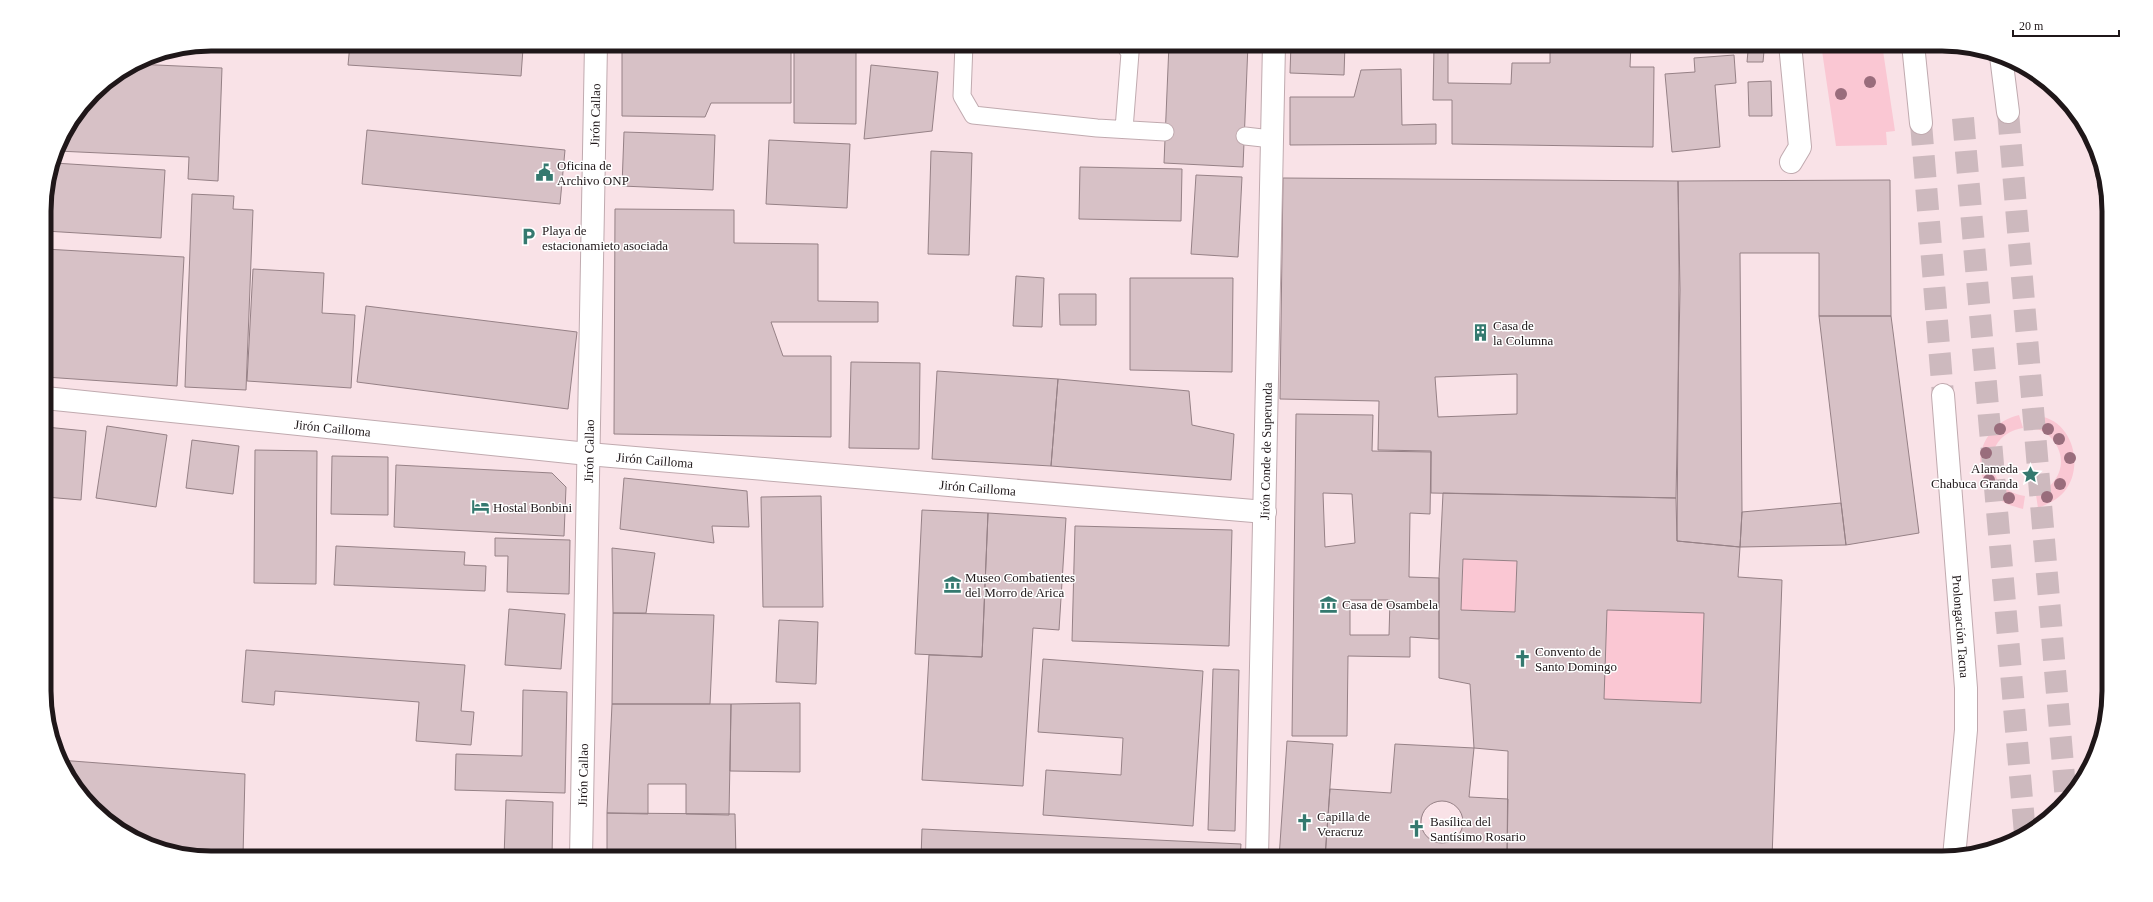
<svg xmlns="http://www.w3.org/2000/svg" width="2153" height="902" font-family="'Times New Roman',serif">
<style>
.green{fill:#fac7d3}
.building{fill:#d7c1c6;stroke:#968186;fill-rule:evenodd}
.lines{fill:none;stroke-linecap:round;stroke-linejoin:round}
.minor-tunnel{stroke:#cdb9be;stroke-width:22;stroke-dasharray:22 11;stroke-linecap:butt}
.service-casing{stroke:#c0aaaf;stroke-width:19}
.pedestrian-casing{stroke:#c0aaaf;stroke-width:24}
.minor-casing{stroke:#c0aaaf;stroke-width:24}
.service{stroke:#fff;stroke-width:17}
.pedestrian{stroke:#fff;stroke-width:22}
.minor{stroke:#fff;stroke-width:22}
.rail{stroke:#5c5052;stroke-width:3;stroke-dasharray:8 4;stroke-linecap:butt}
.tree{fill:#996d7c}
.labels{text-anchor:middle;stroke-width:3;stroke-linejoin:round;paint-order:stroke}
.street-label{font-size:13px;fill:#1f1719;stroke:#fff}
.poi-label{font-size:13px;fill:#1f1719;stroke:#fff;text-anchor:start}
.rim{fill:none;stroke:#1f1719;stroke-width:5}
</style>
<rect width="100%" height="100%" fill="#f9e2e7"/>
<path class="green" d="M1821,44h61l13,87 -9,1 1,13 -51,1z
M2019,415l4,13c-43,7 -40,62 2,68l-2,13c-10,-3 -20,-5 -28,-13 -29,-27 -13,-73 24,-81z
M2039,416c34,5 46,51 25,76 -7,8 -16,12 -26,16l-2,-13c23,-10 34,-35 16,-56 -4,-5 -10,-9 -16,-10z
M1463,559l54,2 -2,51 -54,-2z
M1607,610l97,3 -3,90 -97,-4z"/>
<path class="building" d="M350,44h96l77,5 -2,27 -173,-11z
M655,44h136v59h-80l-6,14 -83,-1v-64h33z
M794,44h62v80l-62,-1z
M1169,44h79l-5,123 -79,-4z
M1291,44h54l-1,31 -54,-2z
M1550,44h81l-1,23h24l-1,80 -201,-3v-44h-19l1,-54h14v37l63,1 1,-21h38z
M1748,51h16l-1,11h-16z
M1734,55l2,28 -21,2 5,62 -48,5 -7,-78 30,-2 -1,-14z
M135,64l87,4 -4,113 -30,-2 1,-22 -132,-6 4,-14 40,-51z
M871,65l67,7 -6,59 -68,8z
M1401,69l1,56 34,-1v20l-146,1v-48h64l7,-27z
M1771,81l1,35h-23l-1,-34z
M367,130l198,20 -5,54 -198,-20z
M624,132l91,3 -2,55 -91,-4z
M769,140l81,4 -3,64 -81,-4z
M931,151l41,2 -3,102 -41,-1z
M54,163l111,7 -4,68 -116,-7 -1,-31z
M1080,167l102,2 -1,52 -102,-2z
M1196,175l46,2 -4,80 -47,-3z
M1283,178l395,3 2,109 -4,208 -245,-5v-42l-53,-1 1,-49 -99,-2zM1517,374v40l-79,3 -3,-40z
M1890,180l1,136h-72v-63h-79l2,259 -2,35 -63,-6 2,-269 -1,-91z
M192,194l42,2 -1,13 20,1 -7,180 -61,-3z
M615,209l119,1v33l84,1v57l60,1v20h-107l12,34h48v81l-217,-3z
M45,249l139,8 -7,129 -132,-9z
M253,269l71,4 -2,40 33,2 -4,73 -104,-7z
M1016,276l28,2 -2,49 -29,-1z
M1130,278h103l-1,94 -102,-2z
M1059,294h37v31h-36z
M366,306l211,26 -9,77 -211,-27z
M1819,316h72l28,217 -73,12z
M851,362l69,1 -1,86 -70,-1z
M937,371l121,8 -7,87 -119,-7z
M1058,379l131,12 3,34 42,9 -3,46 -180,-14z
M1296,414l77,1 -1,36 59,1 -1,62 -20,-1 -1,64 30,1v61l-29,-2v20l-62,-1 -1,80h-55zM1323,493l29,1 3,49 -30,4zM1350,600h40l-1,35h-39z
M107,426l60,9 -11,72 -60,-9z
M46,427l40,4 -5,69 -35,-3z
M192,440l47,6 -6,48 -47,-6z
M255,450l62,1 -1,133 -62,-1z
M332,456l56,1v58l-57,-1z
M396,465l156,8 14,14 -2,49 -170,-9z
M624,478l123,13 2,36 -37,-1 2,17 -94,-14z
M1443,493l233,5 1,43 63,6 -2,30 44,3 -10,278h-265l1,-107 -34,-3 -4,-64 -31,-6v-100zM1463,559l54,2 -2,51 -54,-2zM1607,610l97,3 -3,90 -97,-4z
M821,496l2,111h-60l-2,-110z
M1841,503l5,42 -106,2 2,-35z
M922,510l66,3 -6,144 -67,-3z
M988,513l78,5 -7,112 -26,-2 -10,158 -101,-6 7,-125 53,2z
M1075,526l157,4 -3,116 -157,-5z
M495,538l75,2 -1,54 -62,-2 1,-36h-13z
M336,546l129,6 -1,13 22,1 -1,25 -151,-6z
M612,548l43,5 -9,60h-33z
M509,609l56,5 -4,55 -56,-4z
M613,613l101,2 -4,89h-98z
M779,620l39,2 -2,62 -40,-2z
M246,650l219,15 -4,46 13,1 -3,33 -55,-4 3,-39 -144,-11 -1,14 -32,-3z
M1043,659l160,12 -10,155 -150,-11 3,-45 75,5 2,-37 -85,-6z
M1213,669l26,1 -4,161 -27,-1z
M523,690l44,2 -2,101 -110,-3 1,-36 66,2z
M800,703v69l-70,-1 1,-67z
M612,704h119l-2,111 -43,-1v-30h-38v30l-41,-1z
M1287,741l46,3 -8,114h-46z
M1395,744l79,4 -5,49 39,2 -1,59h-182l5,-69 61,4z
M59,760l186,14 -2,82 -86,-7 -39,-19 -33,-29z
M506,800l47,2 -1,56h-48z
M1421 822a21 21 0 1 1 42 0a21 21 0 1 1-42 0Z
M607,813l128,1 1,44h-129z
M922,829l319,15 -1,14h-319z"/>
<g class="lines">
<path class="minor-tunnel" d="M2008,112l58,689
M1963,118l62,716
M1921,123l22,272"/>
<defs>
<path id="service" d="M964,44l-2,52 11,19 124,13 68,4
M1124,129l6,-76 -6,-9
M1245,136l27,3"/>
<path id="pedestrian" d="M1790,44l10,103 -9,15"/>
<g id="minor">
<path d="M1913,44l8,79"/>
<path d="M2001,56l7,56"/>
<path id="s1" d="M1943,395l23,293v42l-12,127"/>
<path id="s2" d="M45,398l543,56 677,58"/>
<path id="s3" d="M581,858l15,-814"/>
<path id="s4" d="M1257,858l17,-814"/>
</g>
</defs>
<use href="#service" class="service-casing"/>
<use href="#pedestrian" class="pedestrian-casing"/>
<use href="#minor" class="minor-casing"/>
<use href="#service" class="service"/>
<use href="#pedestrian" class="pedestrian"/>
<use href="#minor" class="minor"/>
<path class="rail" d="M2090,135l18,103"/>
</g>
<g class="tree">
<circle cx="1870" cy="82" r="6"/>
<circle cx="1841" cy="94" r="6"/>
<circle cx="2000" cy="429" r="6"/>
<circle cx="2048" cy="429" r="6"/>
<circle cx="2059" cy="439" r="6"/>
<circle cx="1986" cy="453" r="6"/>
<circle cx="2070" cy="458" r="6"/>
<circle cx="1989" cy="480" r="6"/>
<circle cx="2060" cy="484" r="6"/>
<circle cx="2047" cy="497" r="6"/>
<circle cx="2009" cy="498" r="6"/>
</g>
<defs>
<symbol id="civic-bare" viewBox="-9 -9 18 18"><path d="M-.6-6.5H3V-4.5H.6V-3L4-1V1h2V6H-6V1h2V-1L-.6-3ZM-1.2 2.5V6h2.4V2.5Z" fill="#34796f" stroke="#fff" stroke-width="2.5" paint-order="stroke"/></symbol>
<symbol id="parking-bare" viewBox="-9 -9 18 18"><path d="M-3.5-5.5H1a3.5 3.5 0 0 1 0 7H-1V5.5H-3.5ZM-1-3.4V-.6H.8a1.4 1.4 0 0 0 0-2.8Z" fill="#34796f" stroke="#fff" stroke-width="2.5" paint-order="stroke"/></symbol>
<symbol id="building-bare" viewBox="-9 -9 18 18"><path d="M-4-6H4V6H1V3H-1V6H-4ZM-2.5-4.3h1.7v1.8h-1.7ZM.8-4.3h1.7v1.8H.8ZM-2.5-1h1.7V.8h-1.7ZM.8-1h1.7V.8H.8Z" fill="#34796f" stroke="#fff" stroke-width="2.5" paint-order="stroke"/></symbol>
<symbol id="sight-bare" viewBox="-9 -9 18 18"><path d="M0-6L1.8-2.2L6-1.7L2.9 1.2L3.7 5.4L0 3.3L-3.7 5.4L-2.9 1.2L-6-1.7L-1.8-2.2Z" fill="#34796f" stroke="#fff" stroke-width="2.5" paint-order="stroke"/></symbol>
<symbol id="hotel-bare" viewBox="-9 -9 18 18"><path d="M-6-4.5h1.5V1H6V5H4.5V3h-9V5H-6ZM-4 0a1.8 1.8 0 1 1 3.6 0ZM.5 0V-2.5h3Q6-2.5 6 0Z" fill="#34796f" stroke="#fff" stroke-width="2.5" paint-order="stroke"/></symbol>
<symbol id="museum-bare" viewBox="-9 -9 18 18"><path d="M0-6L6-3V-2H-6V-3ZM-5-1h2V3h-2ZM-1-1h2V3h-2ZM3-1h2V3H3ZM-6 4H6V6H-6Z" fill="#34796f" stroke="#fff" stroke-width="2.5" paint-order="stroke"/></symbol>
<symbol id="church-bare" viewBox="-9 -9 18 18"><path d="M-1.2-6h2.4v3.5h3.3v2.4h-3.3V6h-2.4V-.1h-3.3v-2.4h3.3Z" fill="#34796f" stroke="#fff" stroke-width="2.5" paint-order="stroke"/></symbol>
</defs>
<g fill-rule="evenodd">
<use href="#civic-bare" x="532" y="160" width="25" height="25"/>
<use href="#parking-bare" x="516" y="224" width="25" height="25"/>
<use href="#building-bare" x="1468" y="320" width="25" height="25"/>
<use href="#sight-bare" x="2018" y="462" width="25" height="25"/>
<use href="#hotel-bare" x="468" y="494" width="25" height="25"/>
<use href="#museum-bare" x="940" y="572" width="25" height="25"/>
<use href="#museum-bare" x="1316" y="592" width="25" height="25"/>
<use href="#church-bare" x="1510" y="646" width="25" height="25"/>
<use href="#church-bare" x="1292" y="810" width="25" height="25"/>
<use href="#church-bare" x="1404" y="816" width="25" height="25"/>
</g>
<g class="labels">
<g class="street-label">
<text dy="5" stroke="none"><textPath href="#s3" startOffset="743">Jirón Callao</textPath></text>
<text dy="5" stroke="none"><textPath href="#s2" startOffset="289">Jirón Cailloma</textPath></text>
<text dy="5" stroke="none"><textPath href="#s3" startOffset="407">Jirón Callao</textPath></text>
<text dy="5" stroke="none"><textPath href="#s4" startOffset="407">Jirón Conde de Superunda</textPath></text>
<text dy="5" stroke="none"><textPath href="#s2" startOffset="613">Jirón Cailloma</textPath></text>
<text dy="5" stroke="none"><textPath href="#s2" startOffset="937">Jirón Cailloma</textPath></text>
<text dy="5" stroke="none"><textPath href="#s1" startOffset="232">Prolongación Tacna</textPath></text>
<text dy="5" stroke="none"><textPath href="#s3" startOffset="83">Jirón Callao</textPath></text>
</g>
<g class="poi-label">
<text x="557" y="170">Oficina de<tspan x="557" dy="15">Archivo ONP</tspan></text>
<text x="542" y="235">Playa de<tspan x="542" dy="15">estacionamieto asociada</tspan></text>
<text x="1493" y="330">Casa de<tspan x="1493" dy="15">la Columna</tspan></text>
<text x="2018" y="473" text-anchor="end">Alameda<tspan x="2018" dy="15">Chabuca Granda</tspan></text>
<text x="493" y="512">Hostal Bonbini</text>
<text x="965" y="582">Museo Combatientes<tspan x="965" dy="15">del Morro de Arica</tspan></text>
<text x="1342" y="609">Casa de Osambela</text>
<text x="1535" y="656">Convento de<tspan x="1535" dy="15">Santo Domingo</tspan></text>
<text x="1317" y="821">Capilla de<tspan x="1317" dy="15">Veracruz</tspan></text>
<text x="1430" y="826">Basílica del<tspan x="1430" dy="15">Santísimo Rosario</tspan></text>
</g>
</g>
<path d="M0 0H2153V902H0ZM211 51H1942A160 160 0 0 1 2102 211V691A160 160 0 0 1 1942 851H211A160 160 0 0 1 51 691V211A160 160 0 0 1 211 51Z" fill="#fff" fill-rule="evenodd"/>
<path class="rim" d="M211 51H1942A160 160 0 0 1 2102 211V691A160 160 0 0 1 1942 851H211A160 160 0 0 1 51 691V211A160 160 0 0 1 211 51Z"/>
<path d="M2013 30v6h106v-6" fill="none" stroke="#1f1719" stroke-width="2"/>
<text x="2019" y="30" font-size="12" fill="#1f1719" stroke="#ffffff" stroke-width="3" paint-order="stroke">20 m</text>
</svg>
